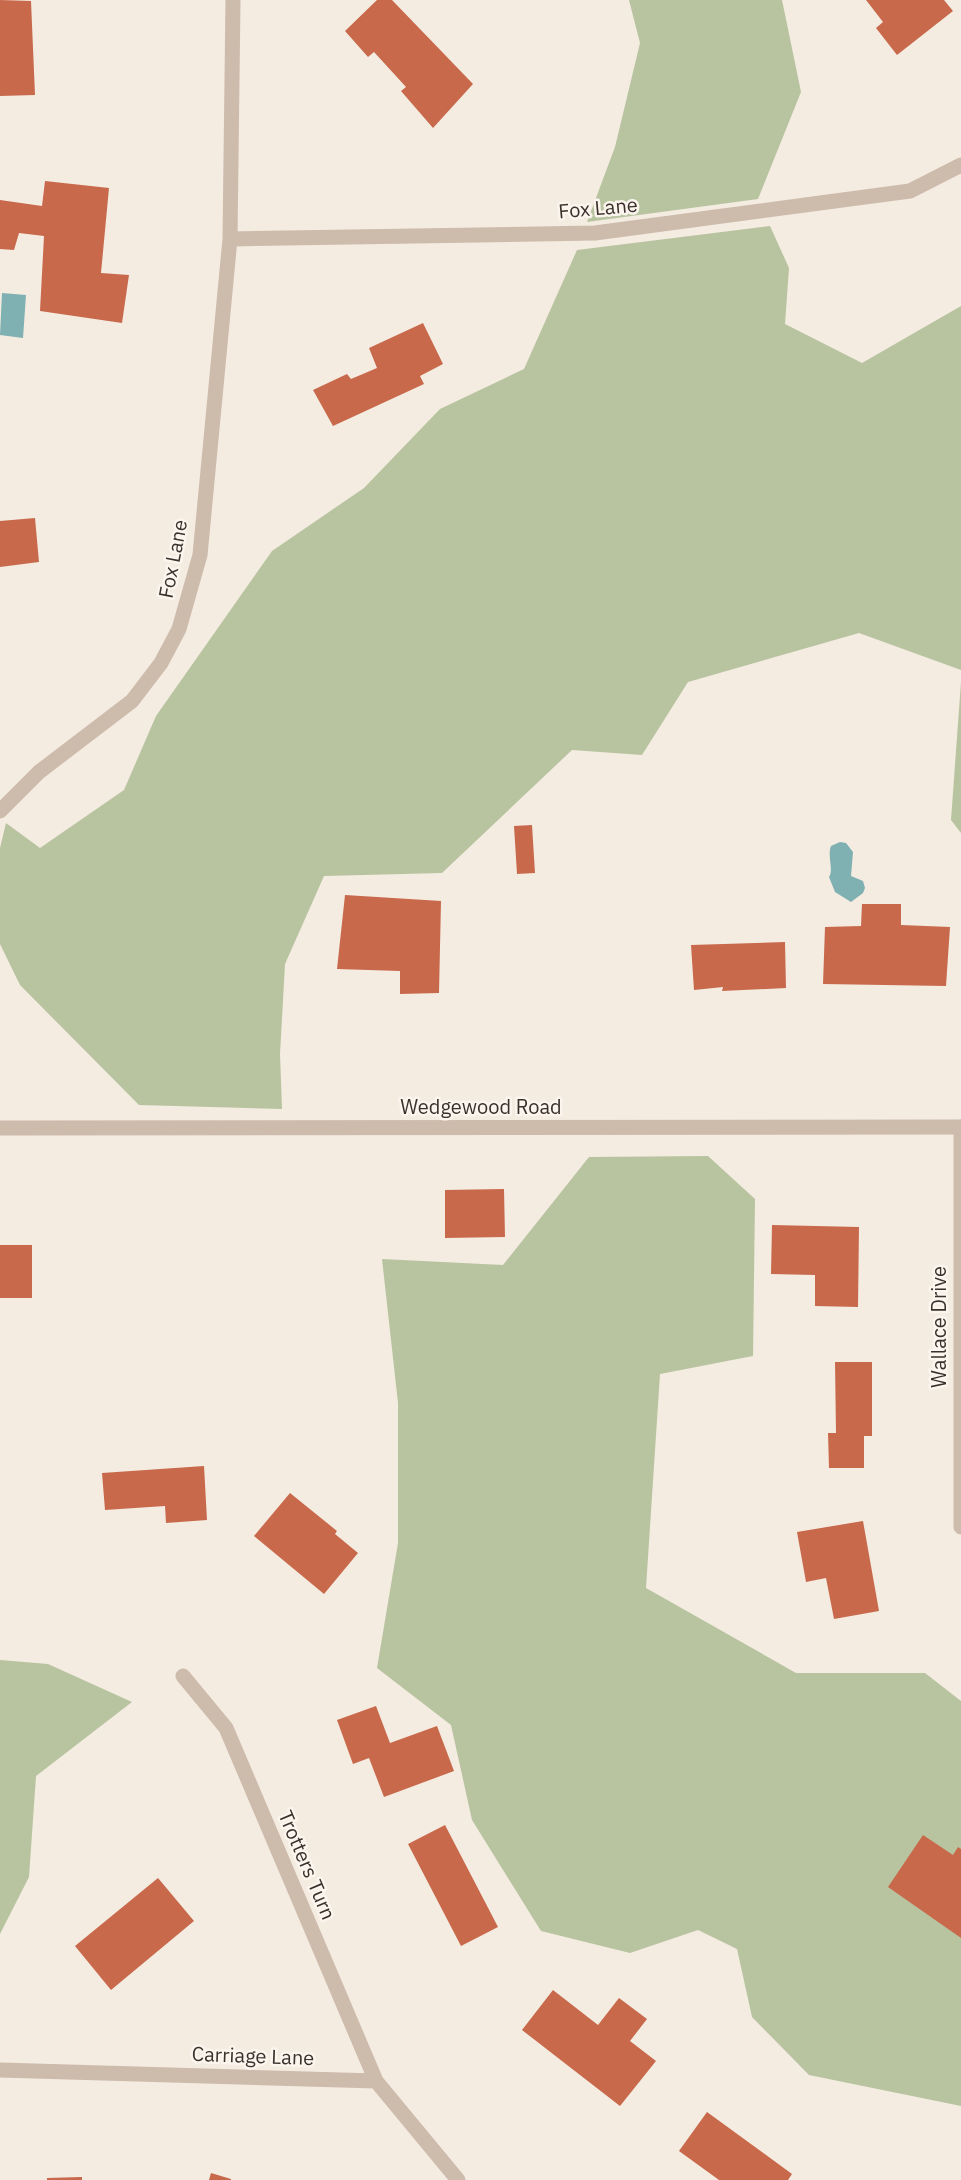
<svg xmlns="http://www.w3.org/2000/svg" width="961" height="2180" font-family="'IBM Plex Sans',sans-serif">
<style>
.green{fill:#b8c4a0}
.water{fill:#7fb0b2}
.building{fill:#c8694b}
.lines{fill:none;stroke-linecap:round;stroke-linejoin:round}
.minor{stroke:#cdbbac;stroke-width:15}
.tertiary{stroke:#cdbbac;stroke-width:15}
.labels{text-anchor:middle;stroke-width:5;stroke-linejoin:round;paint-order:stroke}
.street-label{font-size:20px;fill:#3b302b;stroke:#fbf5ee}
</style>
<rect width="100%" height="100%" fill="#f4ebe1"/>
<path class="green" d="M629,0h153l19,92 -43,107 -171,23 28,-75 25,-104z
M770,226l19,42 -4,56 77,39 99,-57v364l-102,-37 -171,49 -46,73 -70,-5 -130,123 -118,3 -39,88 -5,90 2,55 -143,-4 -119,-120 -20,-41v-96l6,-25 34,25 84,-58 32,-74 116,-165 92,-63 76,-79 84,-40 53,-119z
M961,682v151l-10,-13z
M708,1156l47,43 -2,157 -93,18 -14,214 150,85h129l36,28v405l-152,-31 -57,-58 -15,-68 -39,-19 -68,23 -89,-22 -69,-111 -21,-95 -74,-57 21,-125v-140l-16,-144 121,6 86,-108z
M0,1660l48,4 84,38 -96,74 -7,101 -29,57z"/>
<path class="water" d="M2,293l24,2 -3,43 -23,-3z
M840,842l6,1 7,9 -2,24 12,5 2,7 -2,5 -12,9 -16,-10 -6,-15c5,-7 -2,-21 2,-31z"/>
<path class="building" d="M0,0l31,1 4,94 -35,1z
M377,0h15l81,84 -40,44 -32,-37 5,-4 -32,-35 -6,5 -23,-26z
M866,0h78l9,11 -56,44 -21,-27 7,-6z
M45,181l64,7 -8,85 28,2 -7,48 -82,-12 4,-75 -25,-3 -5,17 -14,-1v-49l42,6z
M423,323l20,41 -23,12 4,8 -91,42 -20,-36 34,-16 4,5 26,-11 -8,-20z
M35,518l4,44 -39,5v-46z
M532,825l3,48 -18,1 -3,-48z
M345,895l96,6 -2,92 -39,1v-23l-63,-2z
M862,904h39v21l49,2 -4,59 -123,-2 2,-57 36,-1z
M785,942l1,46 -64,3 1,-4 -29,3 -3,-45z
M504,1189l1,48 -60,1v-48z
M772,1225l87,2 -1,80 -43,-1v-31l-44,-1z
M0,1245h32v53h-32z
M835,1362h37v74h-8v32h-35l-1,-35h8z
M204,1466l3,54 -41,3 -1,-17 -60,4 -3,-37z
M290,1493l47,38 -2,3 23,19 -34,41 -70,-58z
M863,1521l16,90 -45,8 -8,-41 -20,4 -9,-50z
M376,1706l14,37 47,-17 17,45 -70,26 -15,-39 -16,6 -16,-44z
M445,1825l53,102 -37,19 -53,-102z
M923,1835l30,20 5,-8 3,2v89l-73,-51z
M158,1878l36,43 -83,69 -36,-44z
M553,1990l45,35 21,-27 28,21 -17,22 26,20 -36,45 -98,-76z
M707,2112l85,62 -4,6h-69l-40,-29z
M211,2173l20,6v1h-22z
M82,2177v3h-35v-2z"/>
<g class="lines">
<path class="minor" d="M230,239l365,-6 315,-42 51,-26
M0,811l39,-39 93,-71 29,-38 18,-34 21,-74 30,-316 3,-239
M961,1127v400
M183,1676l43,52 150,353
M0,2070l376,11 82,99"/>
<path class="tertiary" d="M0,1128l961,-1"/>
</g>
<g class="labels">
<g class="street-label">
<text transform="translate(598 208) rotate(-5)" y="7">Fox Lane</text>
<text transform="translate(173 559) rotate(-79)" y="7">Fox Lane</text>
<text x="481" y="1114">Wedgewood Road</text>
<text transform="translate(939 1327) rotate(-90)" y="7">Wallace Drive</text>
<text transform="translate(307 1865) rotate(67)" y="7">Trotters Turn</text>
<text transform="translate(253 2056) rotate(2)" y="7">Carriage Lane</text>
</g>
</g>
</svg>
